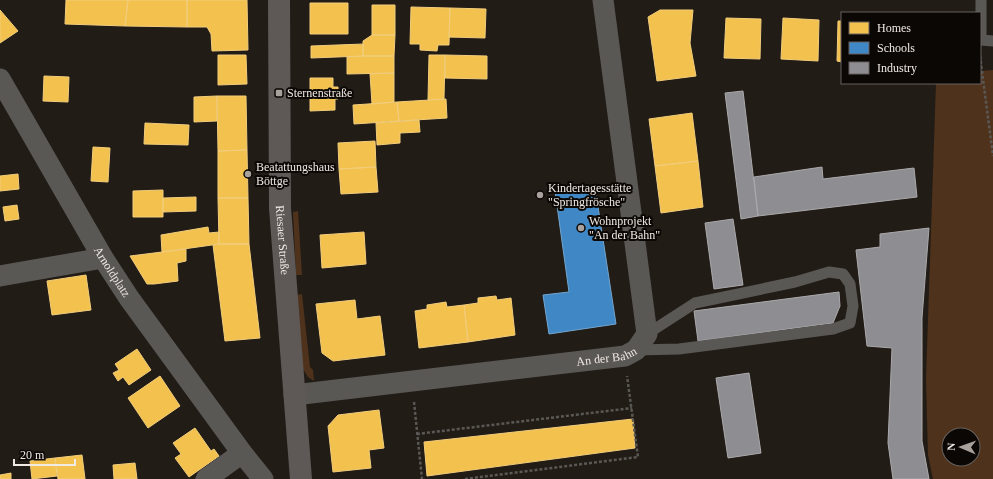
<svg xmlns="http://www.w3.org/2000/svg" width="993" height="479" font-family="Georgia,serif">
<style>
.green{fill:#4f321b;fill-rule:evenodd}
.homes{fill:#f2c14e;stroke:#f2cd7b}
.schools{fill:#3f88c5;stroke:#74a5ce}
.industry{fill:#8d8d92;stroke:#aba9ab}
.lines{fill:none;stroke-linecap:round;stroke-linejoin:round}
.path{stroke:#5a5854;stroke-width:2.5;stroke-dasharray:3 2;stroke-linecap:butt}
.service{stroke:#5a5855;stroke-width:11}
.minor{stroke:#5a5855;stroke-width:21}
.secondary{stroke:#5e5957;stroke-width:22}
.poi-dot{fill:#a9a19c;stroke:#0b0704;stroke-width:1.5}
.labels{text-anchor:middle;stroke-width:4;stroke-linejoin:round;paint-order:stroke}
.poi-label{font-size:12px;fill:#f1e9e4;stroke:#0b0704;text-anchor:start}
.street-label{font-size:12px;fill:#f1e9e4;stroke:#0b0704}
</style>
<rect width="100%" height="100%" fill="#221c17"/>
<path class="green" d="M993,70v409h-60l-5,-24 -2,-76 10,-296h44v-12zM949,435h24v24h-24z
M298,211l4,64h-6l-3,-63z
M302,294l8,73 3,3 1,11 -6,-4 -5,-8 -6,-74z"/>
<path class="homes" d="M66,0h62l-3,26 -60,-2z
M128,0h59v27l-62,-1z
M187,0h60l1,50 -36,1 -1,-17 -4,-7h-20z
M310,3h38v31h-38z
M372,5h23v30h-23z
M411,7l39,1 -1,37h-11l-1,6 -17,-1v-6h-10z
M450,8l36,1 -1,29 -36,-1z
M0,10l18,21 -18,12z
M660,10h33l-3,33 6,33 -39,5 -9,-64z
M726,18l35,1 -1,40 -36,-1z
M783,18l36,2 -1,41 -37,-2z
M838,21h4v41l-5,-1z
M372,35h23l-1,21h-31v-15z
M363,44v12l-52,2v-12z
M218,55h28l1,29 -29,1z
M429,55h16l-1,44 -16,1z
M445,55l42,1v23l-42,-1z
M363,56h31v17l-47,1v-17z
M394,73v29l-22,2 -2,-30z
M44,76l25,1 -1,25 -25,-1z
M310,78h23v9h5v12h-3v11l-25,1z
M217,96h29l1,54 -29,1z
M217,96v25l-23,1v-25z
M446,99l1,19 -48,3 -2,-19z
M397,102l2,19 -45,3 -1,-19z
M692,113l6,48 -43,5 -6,-47z
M419,120l1,12 -20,1v10l-23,2 -1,-22z
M145,123l44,2 -1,20 -44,-1z
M375,141l1,26 -37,2 -1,-26z
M93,147l17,1 -2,34 -17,-1z
M247,150l1,48h-30v-47z
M698,161l5,46 -42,6 -6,-47z
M376,167l2,25 -37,2 -2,-25z
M18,174l1,15 -19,2v-15z
M163,190v27h-30v-26z
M196,197v14l-33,1v-14z
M218,198h30l1,46h-30z
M17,205l2,14 -14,2 -2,-14z
M208,227l1,6 10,-1v12l-57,8 -1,-17z
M364,232l2,32 -44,4 -2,-33z
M219,244h30l11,94 -35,3 -12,-96z
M186,249v12l-9,2 1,18 -24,3h-7l-17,-28z
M86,275l5,35 -39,5 -5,-34z
M496,296l1,4 14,-2 4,37 -47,7 -4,-37 14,-2v-5z
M355,300l2,19 23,-3 5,39 -52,6 -11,-8 -6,-49z
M446,302l1,5 17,-2 4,37 -49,6 -4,-37 12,-2v-4z
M137,349l14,21 -22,15 -6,-8 -5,4 -5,-8 6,-3 -4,-6z
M160,376l20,30 -32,22 -20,-30z
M379,410l5,38 -15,2 2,18 -38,4 -5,-46 10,-11z
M633,419l2,29 -208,28 -3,-34z
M195,428l16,23 3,-2 5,7 -30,21 -14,-19 6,-4 -8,-11z
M82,455l3,24h-27l-3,-21z
M55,458l2,18 -25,3 -2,-18z
M135,463l2,16h-23l-1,-14z
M11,473v6h-11v-4z"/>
<path class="schools" d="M595,187l21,137 -67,10 -6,-39 26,-3 -14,-101z"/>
<path class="industry" d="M743,91l15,125 -17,3 -16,-126z
M822,167l1,12 91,-11 3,29 -159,19 -4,-39z
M733,219l10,66 -29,4 -9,-66z
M929,228l-7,90v123l7,38h-36l-5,-36 4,-95 -25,-2 -11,-96 24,-3v-13z
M839,292l1,14 -7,17 -135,18 -4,-30z
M749,373l12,80 -33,5 -12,-80z"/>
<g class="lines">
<path class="path" d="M980,56l13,100
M414,402l8,77
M417,434l215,-26
M465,479l173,-22 -11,-81"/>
<path class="service" d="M981,0v40l12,1
M636,350l43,-1 154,-20 17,-6 3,-17 -3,-22 -7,-10 -14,-2 -34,10 -100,21 -48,31"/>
<g class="minor">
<path id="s1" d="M0,79l103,179 26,40 113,155 21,26"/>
<path d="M0,276l103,-18"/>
<path id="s2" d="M294,395l331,-39 11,-6 11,-16 -44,-334"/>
<path d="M206,479l36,-26"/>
</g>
<path class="secondary" id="s3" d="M279,0l1,208 21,271"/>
</g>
<g class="poi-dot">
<rect x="275" y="89" width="8" height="8" rx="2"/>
<circle cx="248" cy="174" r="4"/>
<circle cx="540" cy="195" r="4"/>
<circle cx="581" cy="228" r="4"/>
</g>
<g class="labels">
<g class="poi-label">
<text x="287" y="97">Sternenstraße</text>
<text x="256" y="171">Beatattungshaus<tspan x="256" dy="14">Böttge</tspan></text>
<text x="548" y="192">Kindertagesstätte<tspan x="548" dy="14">"Springfrösche"</tspan></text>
<text x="589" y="225">Wohnprojekt<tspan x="589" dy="14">"An der Bahn"</tspan></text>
</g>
<g class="street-label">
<text dy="4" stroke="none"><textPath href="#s3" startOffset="240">Riesaer Straße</textPath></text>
<text dy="4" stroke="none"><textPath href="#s1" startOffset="223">Arnoldplatz</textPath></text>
<text dy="4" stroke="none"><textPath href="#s2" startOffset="315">An der Bahn</textPath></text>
</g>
</g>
<rect x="841" y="12" width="140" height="72" fill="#0b0704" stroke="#67615e"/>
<rect x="849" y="22" width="20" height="12" fill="#f2c14e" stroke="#67615e"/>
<text x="877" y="32" font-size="12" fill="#f1e9e4">Homes</text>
<rect x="849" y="42" width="20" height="12" fill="#3f88c5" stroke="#67615e"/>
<text x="877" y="52" font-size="12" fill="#f1e9e4">Schools</text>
<rect x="849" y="62" width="20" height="12" fill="#8d8d92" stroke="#67615e"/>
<text x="877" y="72" font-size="12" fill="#f1e9e4">Industry</text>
<g transform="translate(961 447) rotate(272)"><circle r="19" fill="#0b0704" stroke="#67615e"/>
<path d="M0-3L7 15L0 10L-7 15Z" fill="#a9a19c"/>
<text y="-6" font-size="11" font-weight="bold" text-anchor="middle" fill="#f1e9e4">N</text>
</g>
<path d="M14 459v6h61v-6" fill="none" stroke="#f1e9e4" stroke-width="2"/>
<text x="20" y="459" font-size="12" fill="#f1e9e4" stroke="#0b0704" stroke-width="3" paint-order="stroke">20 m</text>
</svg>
